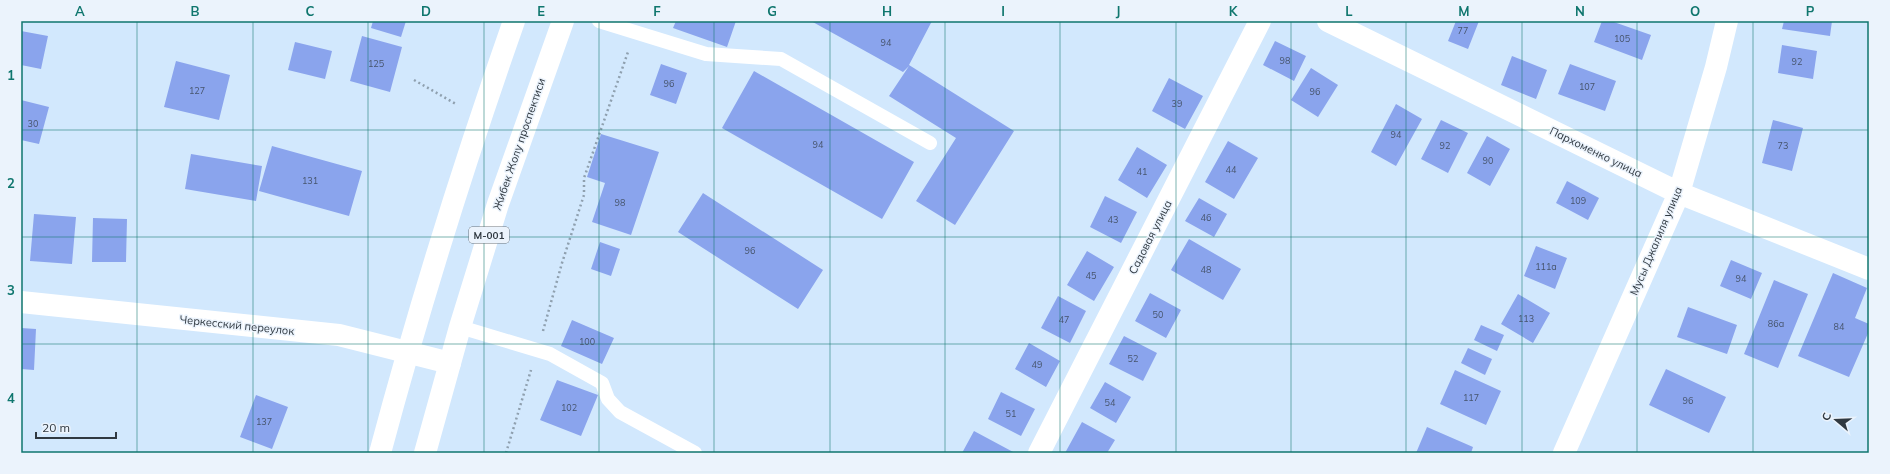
<svg xmlns="http://www.w3.org/2000/svg" width="1890" height="474" font-family="Mulish,sans-serif">
<style>
.building{fill:#8aa4ed}
.lines{fill:none;stroke-linecap:round;stroke-linejoin:round}
.path{stroke:#8fa0af;stroke-width:2.5;stroke-dasharray:2 3;stroke-linecap:butt}
.lane{stroke:#fff;stroke-width:14}
.street{stroke:#fff;stroke-width:22}
.primary{stroke:#fff;stroke-width:22}
.grid{fill:none;stroke:#0f766e;stroke-width:1;stroke-opacity:0.55}
.labels{text-anchor:middle;stroke-width:3;stroke-linejoin:round;paint-order:stroke}
.number-label{font-size:9px;fill:#46546c}
.shield{fill:#ebf3fc;stroke:#687179;stroke-width:1}
.shield-label{font-size:10px;font-weight:bold;fill:#303941}
.street-label{font-size:11px;fill:#303941;stroke:#ebf3fc}
.neatline{fill:none;stroke:#0f766e;stroke-width:1.5}
.grid-label{font-size:13px;text-anchor:middle;font-weight:bold;fill:#0f766e}
</style>
<rect width="100%" height="100%" fill="#d2e8fd"/>
<path class="building" d="M373,21h33l-5,16 -30,-9z
M676,21h60l-9,26 -54,-19z
M811,21h121l-23,44 105,66 -59,94 -39,-24 40,-63 -67,-42 20,-30 -6,6z
M1456,21h23l-11,28 -20,-8z
M1602,21h9l40,14 -9,25 -48,-18z
M1784,21h48l-2,15 -48,-7z
M21,31l27,5 -7,33 -20,-4z
M362,36l40,11 -12,45 -40,-11z
M1275,41l31,15 -12,25 -31,-16z
M295,42l37,9 -7,28 -37,-9z
M1782,45l35,6 -4,28 -35,-6z
M1512,56l35,14 -11,29 -35,-14z
M176,61l54,14 -11,45 -55,-13z
M661,64l26,9 -11,31 -26,-9z
M1570,64l46,17 -11,30 -47,-17z
M1311,68l27,17 -20,32 -27,-17z
M754,71l160,91 -32,57 -160,-91z
M1169,78l34,18 -18,33 -33,-18z
M21,100l28,7 -10,37 -18,-4z
M1396,104l26,15 -26,47 -25,-14z
M1441,120l27,13 -20,40 -27,-14z
M1773,120l30,8 -11,43 -30,-8z
M601,134l58,18 -28,83 -39,-13 13,-39 -18,-6z
M1487,136l23,13 -20,37 -23,-13z
M1228,141l30,17 -24,41 -29,-17z
M272,146l90,25 -13,45 -90,-25z
M1137,147l30,18 -20,33 -29,-18z
M191,154l71,12 -6,35 -71,-12z
M1567,181l32,17 -11,22 -32,-17z
M703,193l120,77 -25,39 -120,-77z
M1105,196l32,16 -16,31 -31,-16z
M1199,198l28,16 -13,23 -29,-16z
M34,214l42,3 -4,47 -42,-3z
M93,218l34,1 -1,43h-34z
M1189,239l52,30 -18,31 -52,-30z
M600,242l20,7 -9,27 -20,-7z
M1536,246l31,12 -12,31 -31,-13z
M1087,251l27,16 -20,34 -27,-16z
M1731,260l31,13 -11,26 -31,-13z
M1833,273l34,15 -12,30 14,6v7l-20,46 -51,-21z
M1774,280l34,14 -30,74 -34,-14z
M1150,293l31,17 -15,28 -31,-17z
M1518,294l32,19 -17,30 -32,-19z
M1058,296l28,15 -16,32 -29,-15z
M1688,307l49,18 -10,29 -50,-17z
M572,320l42,18 -12,26 -41,-18z
M1481,325l23,10 -7,16 -23,-11z
M21,328l15,1 -2,41 -13,-1z
M1124,336l33,17 -14,28 -34,-17z
M1029,343l31,18 -14,26 -31,-18z
M1468,348l24,11 -7,16 -24,-12z
M1666,369l60,28 -17,36 -60,-28z
M1455,370l46,21 -15,34 -46,-21z
M557,380l41,15 -17,41 -41,-16z
M1105,382l26,15 -15,26 -26,-15z
M1001,392l34,17 -14,27 -33,-17z
M256,395l32,12 -16,42 -32,-12z
M1082,422l33,18 -8,13h-42z
M1427,427l46,20 -2,6h-55z
M974,431l41,22h-53z"/>
<g class="lines">
<path class="path" d="M414,80l42,24
M543,331l19,-68 22,-68v-17l44,-126
M506,453l25,-83"/>
<path class="lane" d="M599,21l107,33 75,5 149,84
M460,327l90,27 52,29 6,16 12,13 75,41"/>
<path class="street" d="M1328,21l351,172 190,76
M21,302l318,33 111,28
M1039,453l221,-432
M1564,453l115,-260 37,-126 11,-46"/>
<path class="primary" d="M380,453c39,-146 84,-290 134,-432
M425,453l35,-126 38,-123 65,-183"/>
</g>
<path class="grid" d="M137,21v432M253,21v432M368,21v432M484,21v432M599,21v432M714,21v432M830,21v432M945,21v432M1060,21v432M1176,21v432M1291,21v432M1406,21v432M1522,21v432M1637,21v432M1753,21v432M21,130h1848M21,237h1848M21,344h1848"/>
<g class="labels">
<g class="number-label">
<text x="1463" y="34">77</text>
<text x="1622" y="42">105</text>
<text x="886" y="46">94</text>
<text x="1285" y="64">98</text>
<text x="1797" y="65">92</text>
<text x="376" y="67">125</text>
<text x="669" y="87">96</text>
<text x="1587" y="90">107</text>
<text x="197" y="94">127</text>
<text x="1315" y="95">96</text>
<text x="1177" y="107">39</text>
<text x="33" y="127">30</text>
<text x="1396" y="138">94</text>
<text x="818" y="148">94</text>
<text x="1445" y="149">92</text>
<text x="1783" y="149">73</text>
<text x="1488" y="164">90</text>
<text x="1231" y="173">44</text>
<text x="1142" y="175">41</text>
<text x="310" y="184">131</text>
<text x="1578" y="204">109</text>
<text x="620" y="206">98</text>
<text x="1206" y="221">46</text>
<text x="1113" y="223">43</text>
<text x="750" y="254">96</text>
<text x="1546" y="270">111а</text>
<text x="1206" y="273">48</text>
<text x="1091" y="279">45</text>
<text x="1741" y="282">94</text>
<text x="1158" y="318">50</text>
<text x="1526" y="322">113</text>
<text x="1064" y="323">47</text>
<text x="1776" y="327">86а</text>
<text x="1839" y="330">84</text>
<text x="587" y="345">100</text>
<text x="1133" y="362">52</text>
<text x="1037" y="368">49</text>
<text x="1471" y="401">117</text>
<text x="1688" y="404">96</text>
<text x="1110" y="406">54</text>
<text x="569" y="411">102</text>
<text x="1011" y="417">51</text>
<text x="264" y="425">137</text>
</g>
<rect class="shield" x="469" y="227" width="40" height="16" rx="3"/>
<g class="shield-label">
<text x="489" y="239">М-001</text>
</g>
<g class="street-label">
<text transform="translate(519 144) rotate(-71)" y="4">Жибек Жолу проспектиси</text>
<text transform="translate(1596 152) rotate(26)" y="4">Пархоменко улица</text>
<text transform="translate(1150 237) rotate(-63)" y="4">Садовая улица</text>
<text transform="translate(1656 241) rotate(-67)" y="4">Мусы Джалиля улица</text>
<text transform="translate(237 325) rotate(6)" y="4">Черкесский переулок</text>
</g>
</g>
<rect width="1890" height="474" fill="none" stroke="#ebf3fc" stroke-width="44"/>
<g transform="translate(1836 420) rotate(289)" stroke="#ebf3fc" stroke-width="3" paint-order="stroke">
<path d="M0-3L7 15L0 10L-7 15Z" fill="#303941"/>
<text y="-6" font-size="11" font-weight="bold" text-anchor="middle" fill="#303941">С</text>
</g>
<path d="M36 432v6h80v-6" fill="none" stroke="#303941" stroke-width="2"/>
<text x="42" y="432" font-size="12" fill="#303941" stroke="#ebf3fc" stroke-width="3" paint-order="stroke">20 m</text>
<rect x="22" y="22" width="1846" height="430" class="neatline"/>
<g class="grid-label">
<text x="80" y="16">A</text>
<text x="195" y="16">B</text>
<text x="310" y="16">C</text>
<text x="426" y="16">D</text>
<text x="541" y="16">E</text>
<text x="657" y="16">F</text>
<text x="772" y="16">G</text>
<text x="887" y="16">H</text>
<text x="1003" y="16">I</text>
<text x="1118" y="16">J</text>
<text x="1233" y="16">K</text>
<text x="1349" y="16">L</text>
<text x="1464" y="16">M</text>
<text x="1580" y="16">N</text>
<text x="1695" y="16">O</text>
<text x="1810" y="16">P</text>
<text x="11" y="80">1</text>
<text x="11" y="188">2</text>
<text x="11" y="295">3</text>
<text x="11" y="403">4</text>
</g>
</svg>
